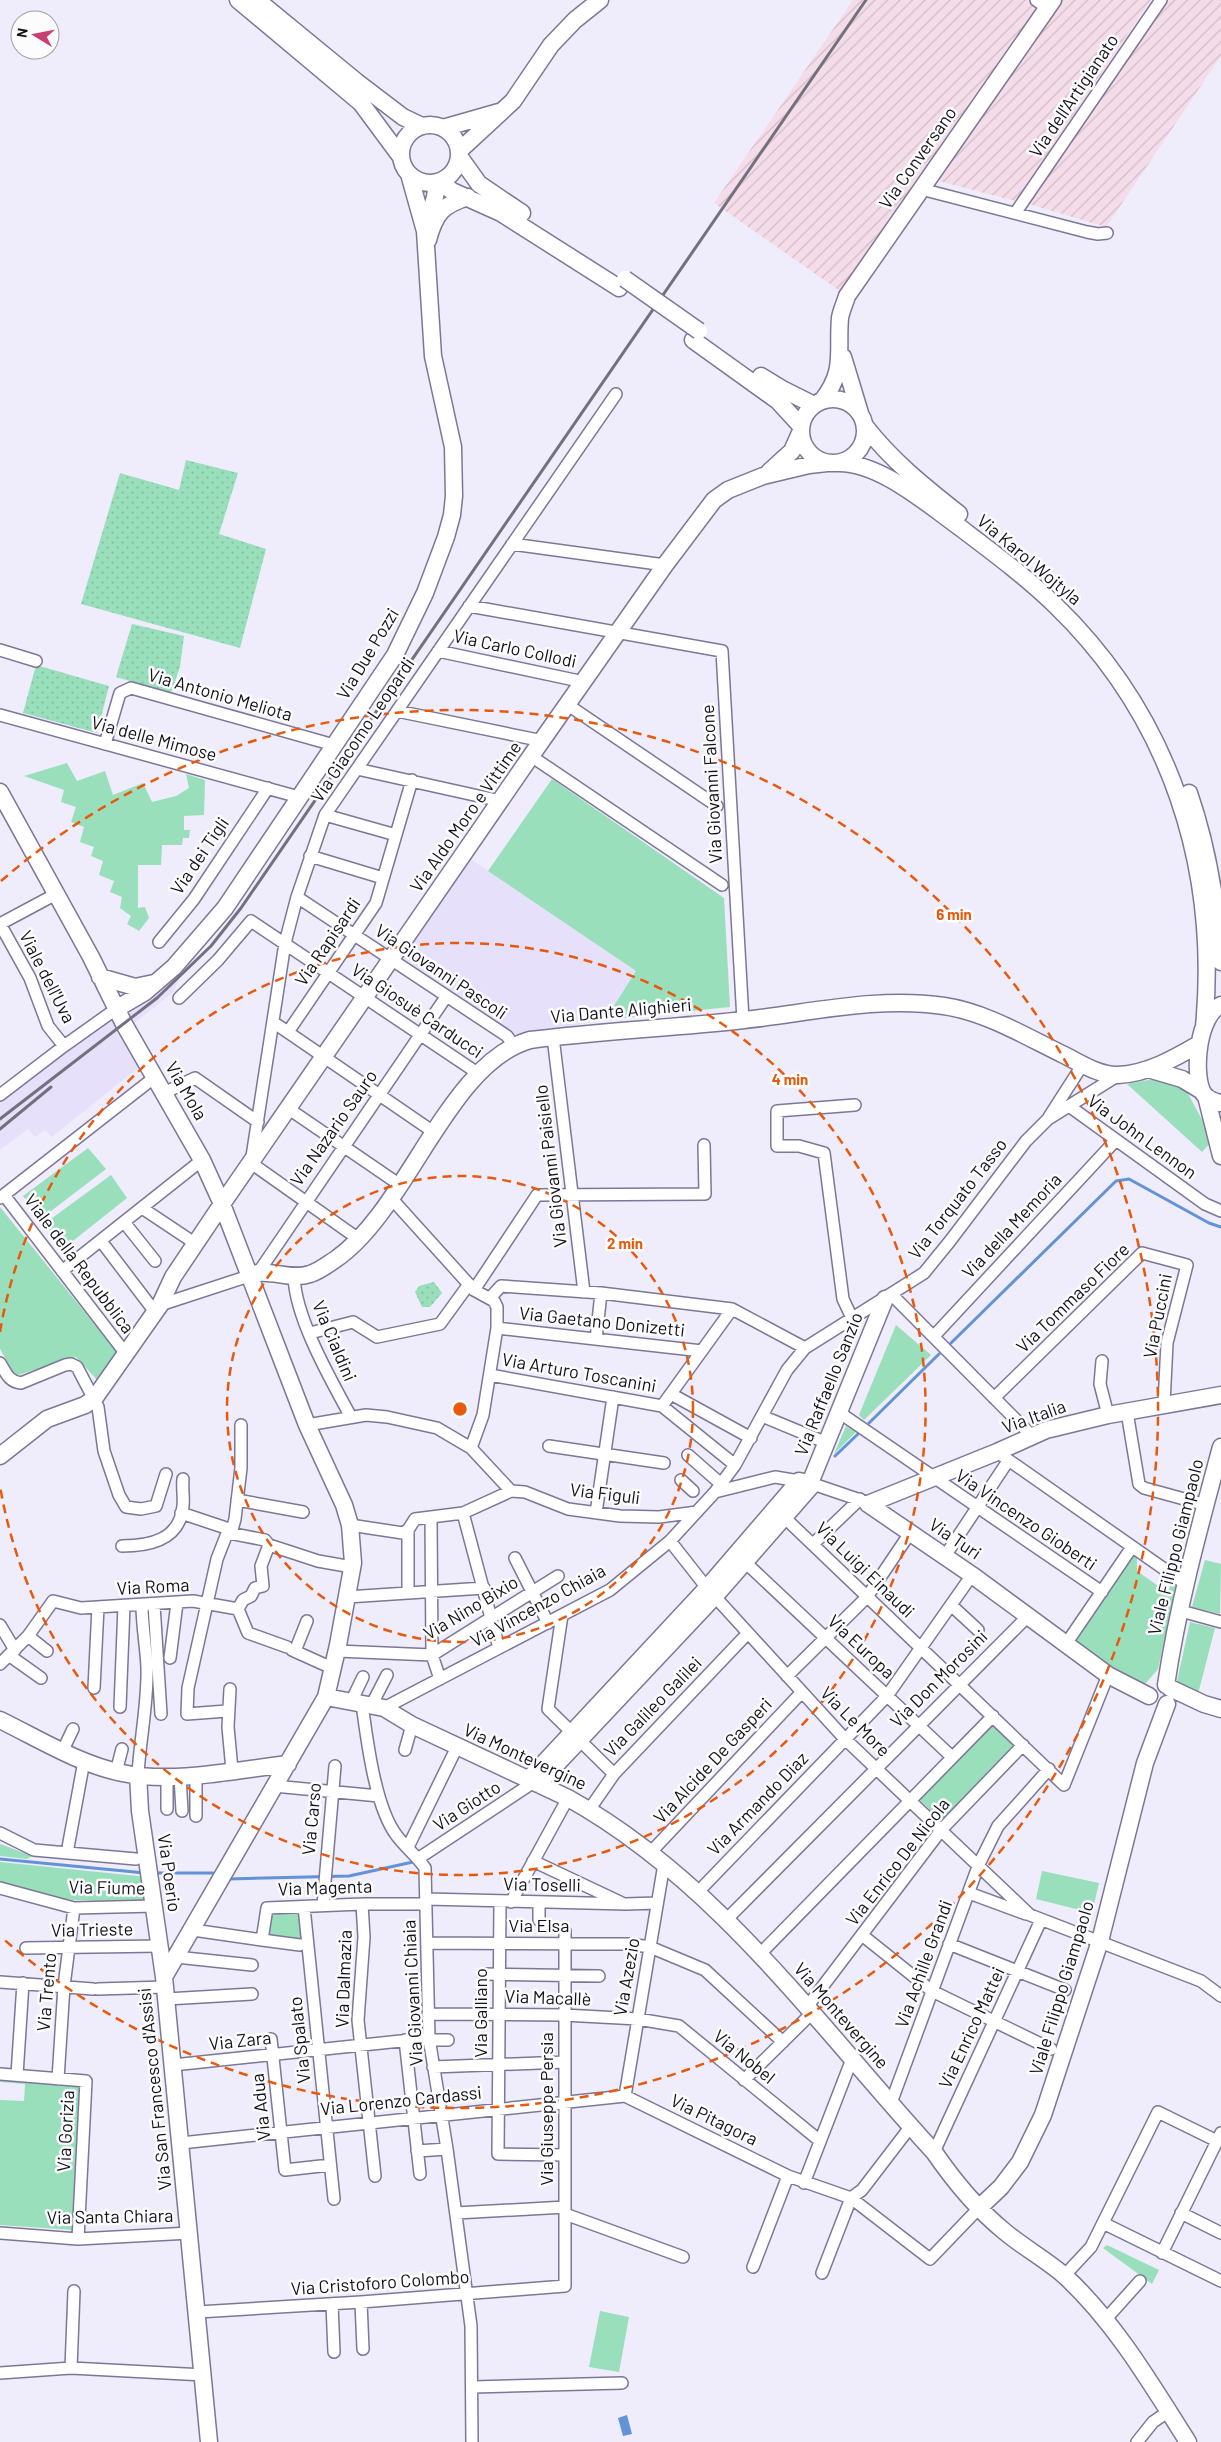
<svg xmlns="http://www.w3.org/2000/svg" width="1221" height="2442" font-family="Barlow,sans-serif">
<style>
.built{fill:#e6e0fa}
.industrial{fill:url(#industrial-furrows)}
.grass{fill:url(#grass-dots)}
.garden{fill:#99dfbc}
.water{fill:#6393d7}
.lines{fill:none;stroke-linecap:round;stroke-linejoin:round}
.stream{stroke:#6393d7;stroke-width:3}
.street-casing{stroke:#7e7696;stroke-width:14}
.secondary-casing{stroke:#7e7696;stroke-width:19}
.street{stroke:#fff;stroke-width:11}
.secondary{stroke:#fff;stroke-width:16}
.rail{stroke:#74717e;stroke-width:3}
.secondary-bridge-casing{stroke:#7e7696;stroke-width:19;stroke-linecap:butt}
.secondary-bridge{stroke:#fff;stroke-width:16}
.ring{fill:none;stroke:#e8590c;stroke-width:2.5;stroke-dasharray:9 6}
.labels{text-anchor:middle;stroke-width:5;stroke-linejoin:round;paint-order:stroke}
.street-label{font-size:18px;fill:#13101c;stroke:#fcfcfc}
.centre{fill:#e8590c;stroke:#fcfcfc;stroke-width:2.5}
.ring-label{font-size:15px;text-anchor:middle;font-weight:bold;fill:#e8590c;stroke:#fcfcfc;stroke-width:5;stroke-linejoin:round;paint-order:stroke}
</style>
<defs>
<pattern id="industrial-furrows" width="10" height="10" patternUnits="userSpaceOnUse" patternTransform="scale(1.25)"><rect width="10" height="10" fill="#f4dde9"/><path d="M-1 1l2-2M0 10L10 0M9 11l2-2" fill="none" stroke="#d0bdc7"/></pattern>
<pattern id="grass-dots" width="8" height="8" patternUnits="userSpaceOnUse" patternTransform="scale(1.25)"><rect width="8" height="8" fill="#99dfbc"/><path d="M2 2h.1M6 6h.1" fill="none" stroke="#83bea1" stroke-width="1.8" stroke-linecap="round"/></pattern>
</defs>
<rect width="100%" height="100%" fill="#efecfb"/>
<path class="built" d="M469,858l167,113 -31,49 -90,16 -117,-76z
M179,980l-6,12 -53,43 19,32 -87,70 -7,-7 -10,7 -7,-8 -28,21v-50l111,-82 4,4 47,-39z"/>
<path class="industrial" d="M853,0h197l-203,296 -133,-93z
M1058,0h93l-136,201 -80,-21z
M1169,0h52v56l-115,171 -77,-23z"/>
<path class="grass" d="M186,460l52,13 -19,61 47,15 -26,99 -159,-44 39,-131 59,17z
M132,624l52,12 -4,31 -9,26 -55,-16z
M36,665l73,21 -12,47 -74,-20z
M434,1282l8,11 -12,14h-8l-7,-15 4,-6z"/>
<path class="garden" d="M67,763l10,18 28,-10 8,24 30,-12 9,19 24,-6 13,-8 -3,-14 19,6 -1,35 -20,1v14h6l-1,8h-6l-1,7h-20l-1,20h-23v43l7,-1 4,11 -10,13 -12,-7 4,-8 -11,-8 2,-11 -12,-5 4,-11 -15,-6 4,-14 -12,-5 3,-9 -14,-5 4,-15 -13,-5 5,-15 -15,-5 3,-12 -40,-14z
M552,779l172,119 6,109 -125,13 31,-49 -148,-100z
M1159,1078l27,12 27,50 -11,12 -75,-68z
M88,1148l18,21 -64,49 -19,-22z
M111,1175l16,23 -63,50 -20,-24z
M0,1207l120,149 -20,27 -24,-26 -61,19 -15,-27z
M896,1325l35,30 -67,65 -5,-5z
M846,1426l10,6 -22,22z
M1134,1556l3,2v13l31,22 3,-10 5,3 -18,83 -12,14c-27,-1 -49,-24 -71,-40z
M1205,1560l16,4 -1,50 -28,-7z
M1190,1622l25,6 -17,66 -22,-8z
M992,1725l22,22 -71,76 -24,-24z
M0,1844l3,1 29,11 -5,3 -27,-3z
M0,1862l147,15 2,25 -76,-2 -28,-4 -45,-13z
M1042,1871l57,12 -7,30 -56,-14z
M300,1910l2,32 -35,-5 3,-18 5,-6z
M0,2080l81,5 -7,145 -74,-5v-125l24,1 1,-17 -25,-2z
M1107,2245l52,25 -7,14 -49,-36z
M600,2311l29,6 -10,55 -30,-5z"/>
<path class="water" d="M627,2415l5,19 -9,2 -5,-18z"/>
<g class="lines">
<path class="stream" d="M951,1343l165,-162 13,-2 80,44 12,4
M869,1423l70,-69
M835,1456l23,-22
M0,1859l145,14
M154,1873h59
M228,1879l121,-3 64,-14"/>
<defs>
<path id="street" d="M1036,0l11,8
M921,189l166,43 11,2 9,-1
M1016,212l145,-212
M512,544l153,21
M469,606l253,45 21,369
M0,650l36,11
M438,651l146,31
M568,705l149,101
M397,711l146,30
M0,715l299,82
M105,744l15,-51 11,-5 203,57
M531,756l191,129
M357,769l144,32
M325,815l71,20
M310,856l73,22
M297,897l210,139 7,10
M0,924l30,54 18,48 16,20
M0,924l56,-30
M159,942l35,-43 74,-111
M179,998l39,-38 33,-39 228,153
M273,1022l162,111
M288,1032l88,-129 36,-123
M553,1037l31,255
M164,1093l31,-15 63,44
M0,1095l64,-49 52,-37
M1069,1106l136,98 16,7
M289,1109l111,76
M1049,1117l34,-53
M4,1195l122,159
M0,1198l155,-121
M391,1198l83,92 20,11 3,6v21l-14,87 -12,33
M142,1208l54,36
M124,1222l31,39
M360,1240l-109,-77 34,-220 12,-46 28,-82 291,-421
M101,1241l54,71
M62,1271l140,-111
M294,1276c1,42 37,104 57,141
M474,1290l63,-95 168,-1 -1,-49
M892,1295l140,141
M490,1298l11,-12 100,7 131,16 73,39
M160,1305l98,-32 188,-276
M852,1318l-9,-19 -19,-146 -25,-7h-22v-35l78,-6
M497,1328l205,23
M310,1333l43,-11 24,15 63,-13 29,-40
M934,1336l182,-196
M596,1339l5,-46
M1102,1361l-2,23 8,31
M0,1363c6,10 9,19 21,20l44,-18 6,-1 6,3 21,40 6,44 15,44 7,12 15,2 15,-3 10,-32
M490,1375l172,31 73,59
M671,1394l80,44
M994,1398l148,-145 45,12 -20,78 -3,61
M662,1406l70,-97
M1127,1412l12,72 5,4 62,17
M840,1413l262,179
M762,1416l65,27
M307,1425l59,-10 21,2 50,11 34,20 40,43
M549,1446l115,17
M997,1452l190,133
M688,1455l33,29
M681,1480l12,11
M813,1484l53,18
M715,1492l60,-15 24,4
M237,1500l66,12
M181,1513l51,17
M463,1513l36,135
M596,1513l17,-116
M431,1517l1,138 8,24
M785,1518l279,267 44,-110
M350,1525l53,8 5,-3 7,-11 48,-6 48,-22 14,1 43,17 52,7 39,1 38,-5
M408,1530v63
M229,1533l36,7 4,5
M670,1541l37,47 138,151 185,176 171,66 20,15
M813,1544l47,-45
M269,1545l49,16 34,6
M122,1546c28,0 58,-6 61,-40 1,-9 -1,-18 0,-27
M945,1556l63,-95
M515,1558l33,65
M746,1563l206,194
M347,1597l137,-9
M154,1605l7,109
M951,1605l27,25
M238,1609l5,-9 8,-4 4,-8 8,-2 -2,-20 8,-21
M1181,1611l40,11
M562,1615l-14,94 66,65
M0,1625l15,25
M28,1636l19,15
M1066,1644l66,-97
M292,1650l40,18
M295,1651l12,-30
M337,1651l95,4 126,-79
M10,1656l31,22
M170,1658l7,-55
M0,1664l28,-28 25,-35 28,7 112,-7 45,8 10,24 39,14
M787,1676l80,-79 43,-64
M94,1688l4,-81
M230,1689l-2,38 4,43
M351,1702l12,-25
M362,1704c5,36 13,104 35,132 9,12 20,20 28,32l4,170 18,111 24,177 1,116
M371,1706l16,-31
M120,1707l4,-101
M384,1708l226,-118 60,-49 45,-49 20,-27 52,-95 18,-22 119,-75 26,-32 76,-100 22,-22 69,-43
M227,1711l-40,3 1,-26 29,-129 9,-23 6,-6 3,-11 6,-51v-43
M63,1750l10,-21
M405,1750l7,-25
M116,1772l6,-23
M138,1774c2,-35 10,-71 9,-107 -1,-21 -5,-41 -5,-62
M180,1776l2,35
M274,1786l105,10
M167,1809v-32
M589,1810l25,-36 134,-141
M196,1816v-42
M0,1833l34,17 102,9
M408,1847l49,-100
M67,1853l17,-92
M650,1853l151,-160
M419,1858l115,-76
M533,1861l89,42
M0,1888l74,20 81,-2
M697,1893l190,-197 85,-121
M969,1893l57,21
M426,1899l200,5 31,-1
M500,1902l-2,252 67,1
M511,1902l57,-104
M539,1902v18
M362,1904l2,33 -6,83 17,156
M323,1905l12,-139
M304,1907l30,292
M726,1920l302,-304
M193,1930l69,10 5,-32 95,-4h64
M862,1935l70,56 119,58
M262,1940l38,5
M427,1943l202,1 21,3 55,23 78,72
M949,1944l116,46
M26,1948l134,-2
M761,1953l232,-237
M176,1957l76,8
M483,1974l116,2
M0,1982l93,7
M98,1989l67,-2
M167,1999l85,-5
M807,2007l135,-178 81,-84
M428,2014l136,1 74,4 41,7 141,115
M271,2039l14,131 45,-5
M405,2040l15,134
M429,2040h19
M173,2065l256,-27
M433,2067l132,-5
M0,2074l86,7 -8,158
M17,2075l6,-92
M58,2079l6,-93 10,-78
M744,2080l68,-67
M625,2096l163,80 63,22 79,61 50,-52
M625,2096l39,-232
M891,2103l88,-239 19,-38 51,-57
M181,2143l444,-47
M417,2151l30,-2
M934,2152l107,-232
M804,2183l48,-124
M456,2213l109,-6
M1181,2213l40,20
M565,2214l118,43
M1103,2223l118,58
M0,2233l78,6 112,-6
M1162,2253l59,-120
M753,2267l35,-91
M822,2273l29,-75 11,-8 49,-64
M1064,2276l27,-29 67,-135 59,29
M361,2302l2,47
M332,2304l2,48
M198,2312l163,-10 204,-16v-355
M1105,2320l35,-39
M71,2368l3,-77
M0,2373l71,-5 133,7
M473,2387l149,-4
M1137,2442l16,-20 16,-11"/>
<path id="secondary" d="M238,0l123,103 40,54
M257,0l100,82 46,35 19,9
M401 154a29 29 0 1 1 58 0a29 29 0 1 1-58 0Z
M443,128l56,-16
M459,151l54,-50 38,-56 24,-25 25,-20
M459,156l20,28 43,29
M440,182l12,9 49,22 118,75
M428,221l7,-24 2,-14
M428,240c7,-26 14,-35 40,-43
M693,340l85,61 23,25
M843,357l17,56
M761,376l23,14 30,15
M801 431a32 32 0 1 1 64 0a32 32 0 1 1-64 0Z
M822,401c24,-31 15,-48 18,-83 1,-7 5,-15 7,-22l206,-296
M865,426c27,35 60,61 94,88
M839,463c41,0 87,40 119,63 33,25 67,50 97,79 116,112 164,263 149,422
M769,472l23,-21 8,-18
M0,792l91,165 33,67 78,136 20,44 85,221 37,80 6,20 3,38 -15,82 -12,52 -162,280
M1189,793c19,55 28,111 32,169
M100,977l35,10 19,-4
M1221,1005c-23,10 -28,66 -19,86 3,7 12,11 19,12
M116,1009l29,-17 29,-25 51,-59 170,-253 30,-62 21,-56 6,-22 2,-19 -1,-49 -20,-91 -8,-125 -16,-57
M1148,1069l34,10 20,12
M1206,1096l15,60
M258,1273c17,-2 35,7 52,1 10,-3 18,-10 26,-15 72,-50 112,-196 194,-219 71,-9 143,-12 214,-20 65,-7 134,-24 200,-14 41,6 81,30 118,48 17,8 37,22 56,21 29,-1 57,-17 81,-31
M0,1456l47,-37 38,-14 9,-6 66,-94 13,-28 49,-73 309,-448 134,-191 49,-65 14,-10 35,-14 46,-11 18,-2
M810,1483l75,-184
M868,1504l129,-52 49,-22 62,-15 113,-20
M868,1504l104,71 136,100 41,21
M1166,1685c12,-81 34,-160 55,-238
M1170,1688l34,16 17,5
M326,1697l58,11 28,17 156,73c151,84 251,229 366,354 20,29 43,57 70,79 20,17 43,29 62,46 51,48 85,107 122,165
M0,1720c39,19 79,44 122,53 51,11 114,-3 166,-9
M138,1774l2,37 24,166 45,465
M528,1780l179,-192 92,-107 14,3 -98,112 -177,188
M980,2207l21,-20 19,-25 23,-47 57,-174 45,-178 22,-59"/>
</defs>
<use href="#street" class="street-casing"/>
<use href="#secondary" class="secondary-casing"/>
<use href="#street" class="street"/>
<use href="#secondary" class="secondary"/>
<path class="rail" d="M0,1119l157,-121 54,-52 30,-38 625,-908
M0,1129l51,-42"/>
<defs>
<path id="secondary-bridge" d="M625,279l74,52"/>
</defs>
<use href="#secondary-bridge" class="secondary-bridge-casing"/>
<use href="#secondary-bridge" class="secondary-bridge"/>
</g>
<g class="ring">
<circle cx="460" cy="1409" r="233"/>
<path d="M0 1332A466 466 0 1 1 0 1486"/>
<path d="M1 881A699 699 0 1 1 1 1937"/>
</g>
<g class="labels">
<g class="street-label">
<text transform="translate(1074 96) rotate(-56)" y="6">Via dell'Artigianato</text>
<text transform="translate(918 158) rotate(-55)" y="6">Via Conversano</text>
<text transform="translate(1029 560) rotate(40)" y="6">Via Karol Wojtyla</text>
<text transform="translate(515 649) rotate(12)" y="6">Via Carlo Collodi</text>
<text transform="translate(368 654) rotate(-59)" y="6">Via Due Pozzi</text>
<text transform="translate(220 695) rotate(16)" y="6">Via Antonio Meliota</text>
<text transform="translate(363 730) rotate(-56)" y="6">Via Giacomo Leopardi</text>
<text transform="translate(154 739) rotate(15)" y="6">Via delle Mimose</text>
<text transform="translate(712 784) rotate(-93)" y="6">Via Giovanni Falcone</text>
<text transform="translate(466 817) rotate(-55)" y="6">Via Aldo Moro e Vittime</text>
<text transform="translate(200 856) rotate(-56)" y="6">Via dei Tigli</text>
<text transform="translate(328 942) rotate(-56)" y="6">Via Rapisardi</text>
<text transform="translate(441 972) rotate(34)" y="6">Via Giovanni Pascoli</text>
<text transform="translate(47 977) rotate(63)" y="6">Viale dell'Uva</text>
<text transform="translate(417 1011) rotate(34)" y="6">Via Giosuè Carducci</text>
<text transform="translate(621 1011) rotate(-5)" y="6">Via Dante Alighieri</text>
<text transform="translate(186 1091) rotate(60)" y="6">Via Mola</text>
<text transform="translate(334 1128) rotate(-55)" y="6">Via Nazario Sauro</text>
<text transform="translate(1142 1137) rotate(36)" y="6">Via John Lennon</text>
<text transform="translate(551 1166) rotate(-97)" y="6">Via Giovanni Paisiello</text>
<text transform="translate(958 1199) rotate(-52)" y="6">Via Torquato Tasso</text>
<text transform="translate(1012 1226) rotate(-47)" y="6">Via della Memoria</text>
<text transform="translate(79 1264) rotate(53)" y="6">Viale della Repubblica</text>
<text transform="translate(1073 1298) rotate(-44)" y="6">Via Tommaso Fiore</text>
<text transform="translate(1158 1316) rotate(-79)" y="6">Via Puccini</text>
<text transform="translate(602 1322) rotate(6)" y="6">Via Gaetano Donizetti</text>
<text transform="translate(334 1341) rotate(67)" y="6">Via Cialdini</text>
<text transform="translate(579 1373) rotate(10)" y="6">Via Arturo Toscanini</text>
<text transform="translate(829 1384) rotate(-68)" y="6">Via Raffaello Sanzio</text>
<text transform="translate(1034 1417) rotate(-20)" y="6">Via Italia</text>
<text transform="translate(605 1494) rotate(7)" y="6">Via Figuli</text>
<text transform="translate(1026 1520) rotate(34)" y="6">Via Vincenzo Gioberti</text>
<text transform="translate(955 1539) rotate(34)" y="6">Via Turi</text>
<text transform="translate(1176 1547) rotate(-76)" y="6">Viale Filippo Giampaolo</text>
<text transform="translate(865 1570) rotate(44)" y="6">Via Luigi Einaudi</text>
<text transform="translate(153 1587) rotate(-3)" y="6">Via Roma</text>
<text transform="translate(538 1606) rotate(-29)" y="6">Via Vincenzo Chiaia</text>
<text transform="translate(471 1608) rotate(-31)" y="6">Via Nino Bixio</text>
<text transform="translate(861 1647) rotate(43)" y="6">Via Europa</text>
<text transform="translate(939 1679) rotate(-45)" y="6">Via Don Morosini</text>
<text transform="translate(653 1707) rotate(-46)" y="6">Via Galileo Galilei</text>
<text transform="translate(855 1722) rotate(45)" y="6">Via Le More</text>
<text transform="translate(525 1757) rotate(25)" y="6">Via Montevergine</text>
<text transform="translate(713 1761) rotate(-47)" y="6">Via Alcide De Gasperi</text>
<text transform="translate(758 1804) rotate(-46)" y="6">Via Armando Diaz</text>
<text transform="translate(467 1806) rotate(-33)" y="6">Via Giotto</text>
<text transform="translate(312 1819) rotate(-85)" y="6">Via Carso</text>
<text transform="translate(898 1862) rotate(-52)" y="6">Via Enrico De Nicola</text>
<text transform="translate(169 1873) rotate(82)" y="6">Via Poerio</text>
<text transform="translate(542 1885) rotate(1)" y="6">Via Toselli</text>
<text transform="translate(107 1888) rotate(1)" y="6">Via Fiume</text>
<text transform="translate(325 1888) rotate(-2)" y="6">Via Magenta</text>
<text x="539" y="1932">Via Elsa</text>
<text transform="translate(92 1930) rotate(-1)" y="6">Via Trieste</text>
<text transform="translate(924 1964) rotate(-70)" y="6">Via Achille Grandi</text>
<text transform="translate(627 1977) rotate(-80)" y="6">Via Azezio</text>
<text transform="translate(344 1979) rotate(-88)" y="6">Via Dalmazia</text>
<text transform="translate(1062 1988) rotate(-73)" y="6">Viale Filippo Giampaolo</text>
<text transform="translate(47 1992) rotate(-85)" y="6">Via Trento</text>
<text transform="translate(413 1993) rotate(-93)" y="6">Via Giovanni Chiaia</text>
<text transform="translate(548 1998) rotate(2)" y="6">Via Macallè</text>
<text transform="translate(481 2013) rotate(-90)" y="6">Via Galliano</text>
<text transform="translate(841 2016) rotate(49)" y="6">Via Montevergine</text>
<text transform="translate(972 2028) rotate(-65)" y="6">Via Enrico Mattei</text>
<text transform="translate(300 2040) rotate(-96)" y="6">Via Spalato</text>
<text transform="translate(240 2041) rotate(-6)" y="6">Via Zara</text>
<text transform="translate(744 2057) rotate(39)" y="6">Via Nobel</text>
<text transform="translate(155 2089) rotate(-96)" y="6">Via San Francesco d'Assisi</text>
<text transform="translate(401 2101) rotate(-6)" y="6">Via Lorenzo Cardassi</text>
<text transform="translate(261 2107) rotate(-96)" y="6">Via Adua</text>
<text transform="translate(547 2109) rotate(-90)" y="6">Via Giuseppe Persia</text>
<text transform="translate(714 2120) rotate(26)" y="6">Via Pitagora</text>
<text transform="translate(66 2131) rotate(-87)" y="6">Via Gorizia</text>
<text transform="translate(110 2217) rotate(-1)" y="6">Via Santa Chiara</text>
<text transform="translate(380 2283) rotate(-4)" y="6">Via Cristoforo Colombo</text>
</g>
</g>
<circle cx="460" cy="1409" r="8" class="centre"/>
<g class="ring-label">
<text x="954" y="920">6 min</text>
<text x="790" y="1085">4 min</text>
<text x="625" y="1249">2 min</text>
</g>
<g transform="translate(35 35) rotate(280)"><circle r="24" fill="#fcfcfc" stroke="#9f9ea2"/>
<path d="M0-4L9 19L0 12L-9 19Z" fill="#cb3f70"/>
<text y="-8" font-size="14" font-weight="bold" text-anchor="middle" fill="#13101c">N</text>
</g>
</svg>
